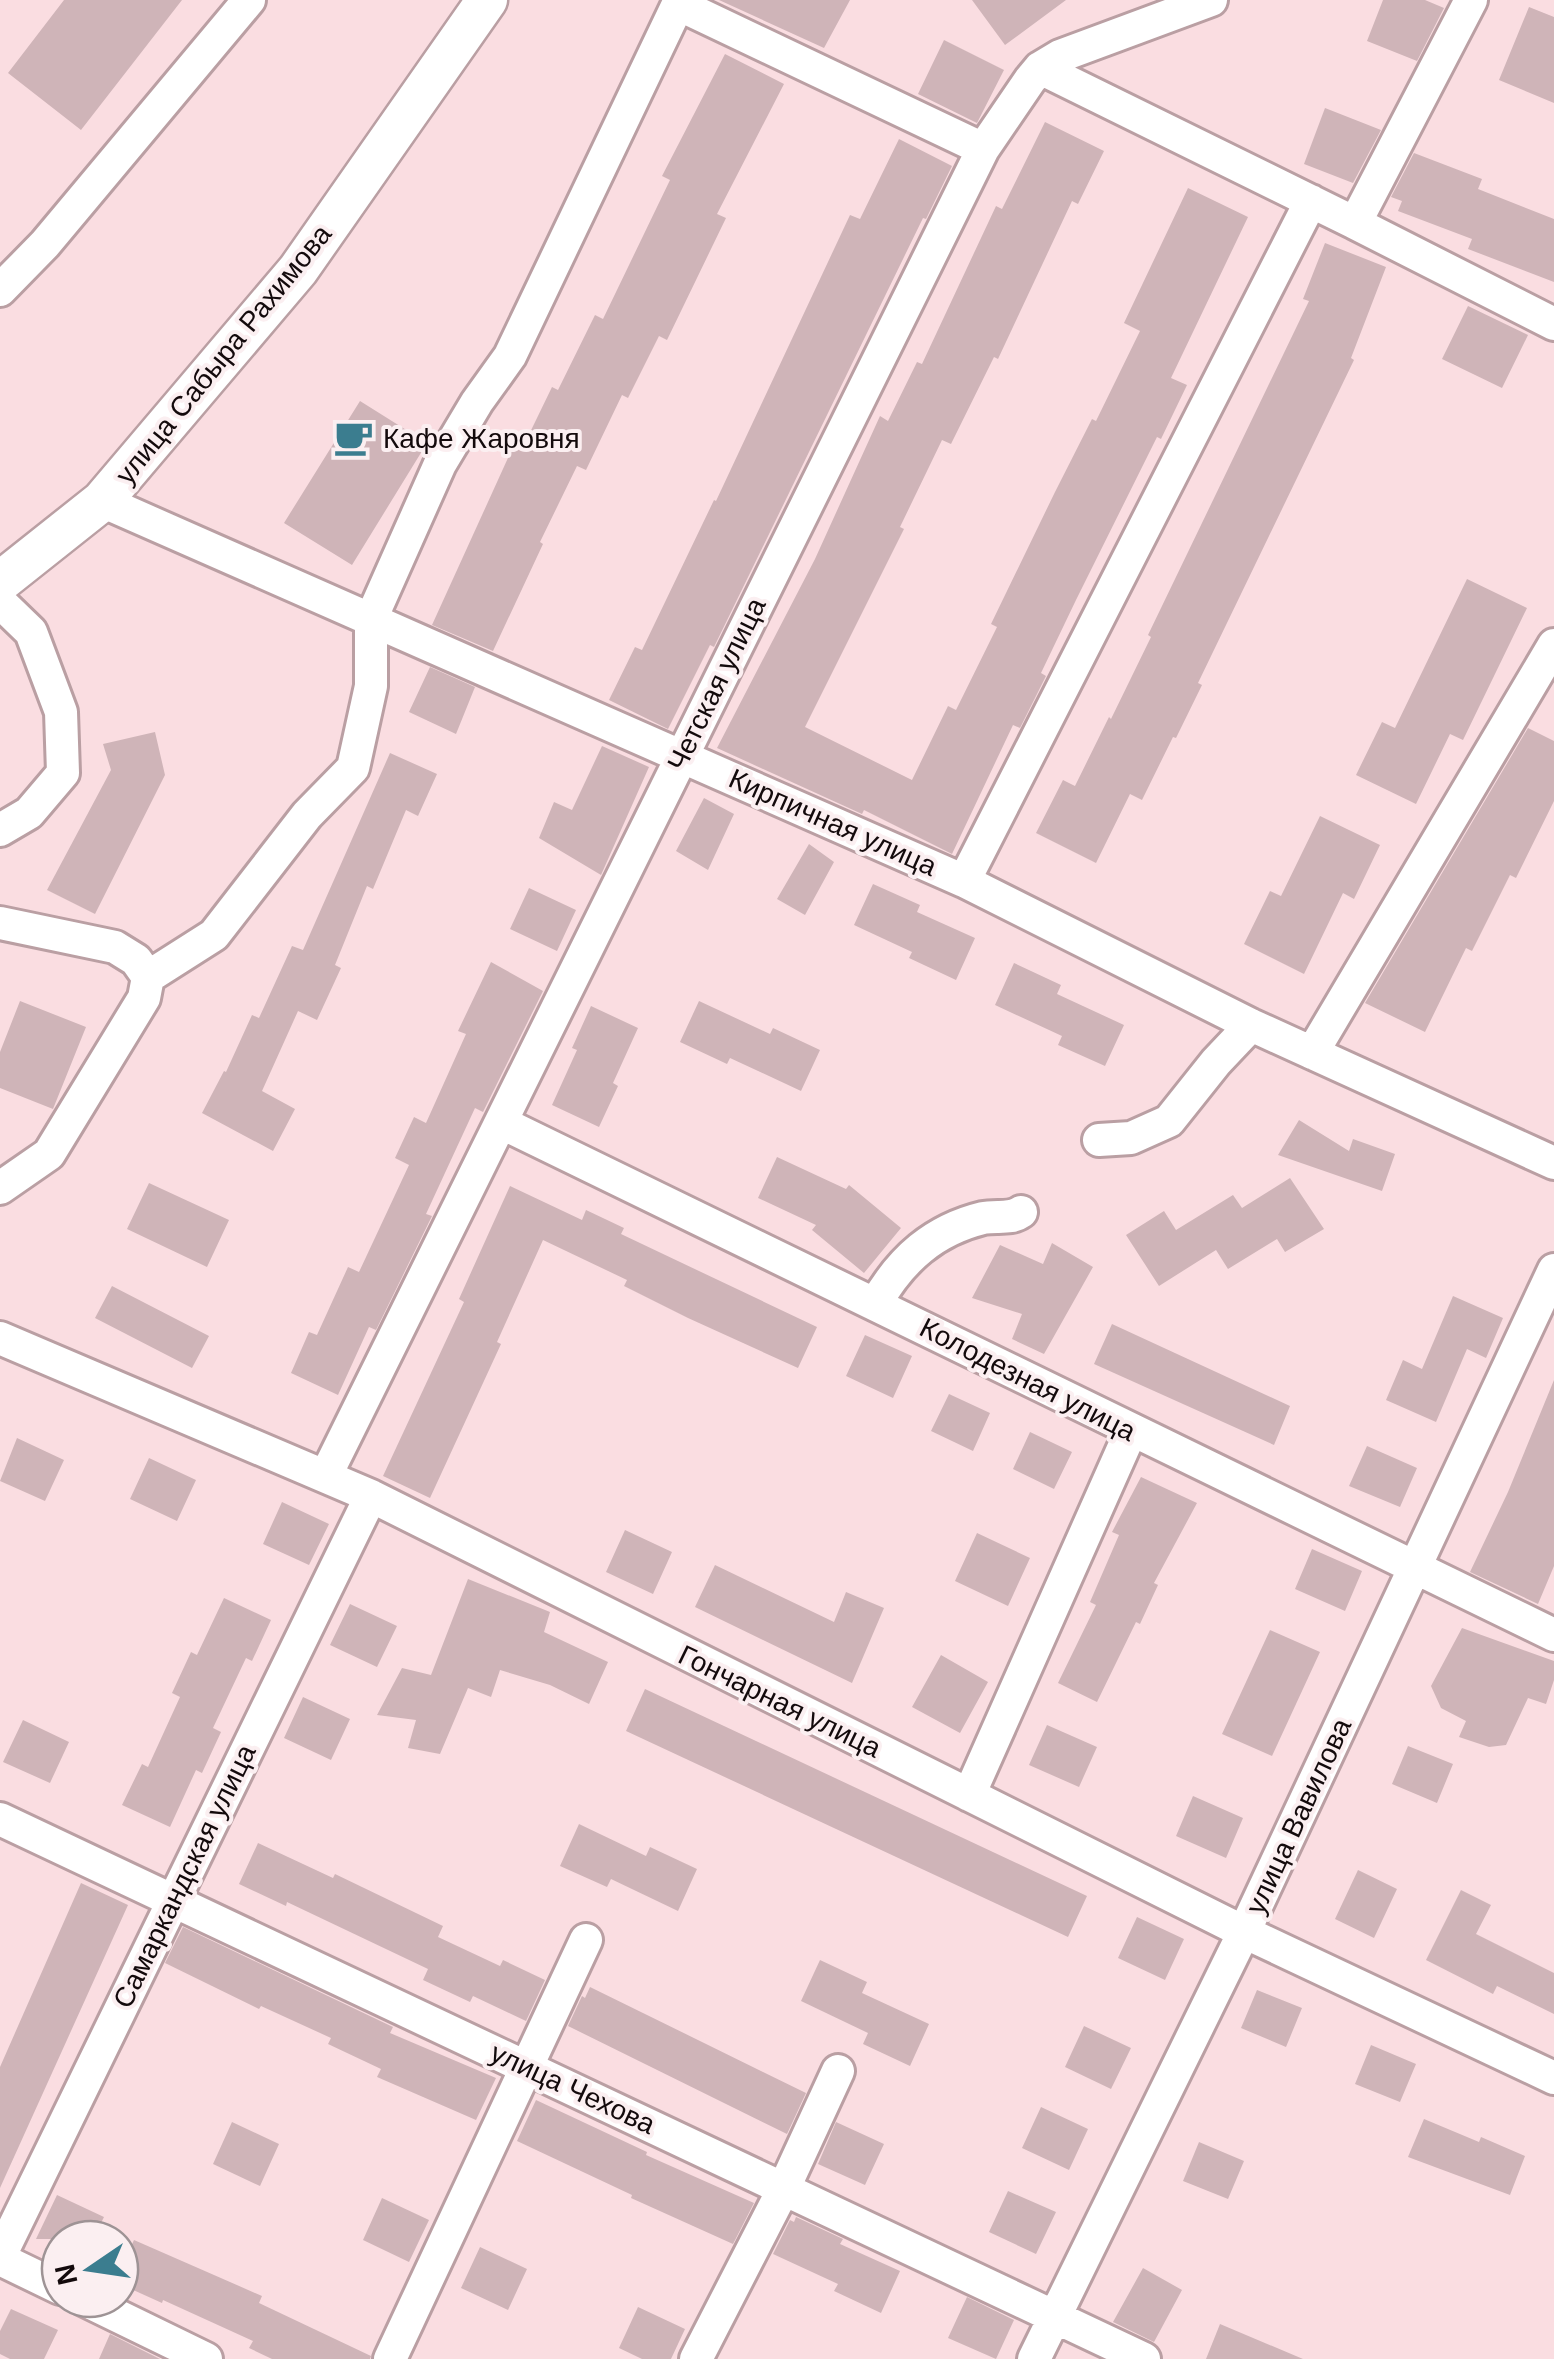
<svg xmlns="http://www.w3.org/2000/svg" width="1554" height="2359" font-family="Arial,sans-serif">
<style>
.building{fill:#cfb4b8}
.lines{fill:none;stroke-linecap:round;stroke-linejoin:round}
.minor-casing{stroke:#ba9fa3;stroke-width:38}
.major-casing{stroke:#ba9fa3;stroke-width:45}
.minor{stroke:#fff;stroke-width:32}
.major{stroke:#fff;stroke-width:40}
.labels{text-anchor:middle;stroke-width:8;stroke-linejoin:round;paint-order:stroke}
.street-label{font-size:28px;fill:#130a0c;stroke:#fbeff1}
.poi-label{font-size:28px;fill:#130a0c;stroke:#fbeff1;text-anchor:start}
</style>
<rect width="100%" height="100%" fill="#fadde1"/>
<path class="building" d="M64,0h118l-101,130 -73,-57z
M719,0h131l-26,48z
M972,0h94l-61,45z
M1383,0h42l19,8 -27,53 -50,-20z
M1529,7l25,10v86l-55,-23z
M944,40l60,30 -27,53 -59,-29z
M725,54l59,30 -67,130 9,4 -59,122 -8,-4 -31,62 -6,-3 -36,75 -9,-4 -37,76 3,2 -50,107 -61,-26 81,-178 8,4 31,-64 6,3 37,-75 8,4 67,-139 -8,-4z
M1325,108l56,22 -28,53 -49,-19z
M1045,122l59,29 -26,53 -6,-3 -74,158 -4,-2 -43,87 -9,-4 -42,87 4,2 -99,198 107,53 36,-74 8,4 41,-83 -6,-3 64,-132 37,-73 4,2 44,-90 -16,-8 64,-135 60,29 -77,161 16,7 -26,54 -4,-2 -81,163 -35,73 5,3 -26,52 -7,-3 -61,129 -88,-44 -2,4 -145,-66 98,-189 65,-143 8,5 29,-59 5,2 74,-158 6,3z
M899,139l53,27 -26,53 -3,-1 -209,429 -4,-2 -42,84 -59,-29 26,-53 7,3 72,-150 2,1 134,-286 10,4z
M1414,153l68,26 -4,10 76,30v63l-86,-33 4,-10 -74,-28 4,-10 -11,-4z
M1325,243l61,24 -35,91 3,2 -156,323 4,2 -26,53 -3,-1 -31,63 -12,-6 -34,69 -60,-30 27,-53 12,6 34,-69 2,2 40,-82 -3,-2 161,-334 -6,-2z
M1468,306l60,29 -26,53 -60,-29z
M360,401l67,42 -75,122 -68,-42z
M1467,579l60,29 -64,132 -13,-6 -34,70 -60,-29 26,-53 13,6z
M430,667l45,20 -19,47 -47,-22z
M1528,728l26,13v60l-38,77 -6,-3 -38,76 -6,-3 -41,84 -60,-29z
M155,732l10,43 -70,139 -48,-24 64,-120 -8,-26z
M602,746l47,21 -48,108 -62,-37 15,-36 18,8z
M390,753l47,21 -19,42 -12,-6 -33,79 -6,-3 -32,79 6,3 -24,52 -19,-9 -36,80 33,18 -22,42 -71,-38 22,-42 2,1 26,-57 7,3 33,-72 11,4z
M704,798l30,16 -26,56 -32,-19z
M1320,816l60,29 -26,54 -11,-6 -39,81 -60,-30 26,-53 11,5z
M809,844l25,18 -29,53 -28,-16z
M873,884l47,21 -3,7 58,26 -19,42 -47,-22 3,-6 -58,-27z
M529,888l47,22 -19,41 -47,-22z
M491,962l52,29 -60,121 -8,-4 -49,106 6,2 -56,114 -7,-3 -31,68 -47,-22 18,-41 8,3 31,-68 11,5 50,-107 -14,-7 19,-41 12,6 40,-89 -8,-3z
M1014,963l47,22 -4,9 67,31 -19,41 -47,-21 4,-9 -67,-31z
M20,1001l66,26 -33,82 -53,-21v-36z
M699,1001l71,33 3,-6 47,22 -19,41 -71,-33 -3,6 -47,-22z
M591,1006l47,22 -25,55 5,3 -19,41 -47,-22 25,-55 -5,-2z
M1299,1120l50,31 4,-12 42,15 -13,37 -104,-36z
M777,1157l69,32 3,-4 52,43 -37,45 -52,-43 4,-5 -58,-27z
M1290,1178l34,51 -39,23 -8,-13 -49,30 -12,-19 -57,36 -33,-51 38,-24 12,19 57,-35 9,13z
M149,1183l80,37 -22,47 -80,-38z
M510,1186l72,34 4,-10 38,18 -3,6 196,93 -19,41 -110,-50 -64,-32 3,-6 -84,-40 -46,102 4,2 -71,154 -47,-22 81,-174 -5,-3z
M1052,1243l41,24 -49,87 -32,-15 10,-25 -50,-16 28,-53 43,19z
M112,1286l97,50 -17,32 -97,-50z
M1453,1296l50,22 -17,40 -19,-9 -31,73 -50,-22 17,-40 19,9z
M1112,1324l178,82 -16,39 -180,-81z
M865,1335l47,21 -19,42 -47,-22z
M1554,1380v186l-16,38 -68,-32 38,-80z
M949,1394l41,19 -17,38 -42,-20z
M1030,1432l42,20 -18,37 -41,-20z
M17,1438l47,22 -19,41 -45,-20z
M1367,1446l50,22 -17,39 -51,-21z
M149,1458l47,22 -19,41 -47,-22z
M1141,1477l56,26 -43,80 4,2 -18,39 -4,-2 -39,80 -39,-19 38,-78 -6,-3 29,-67 -7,-3z
M282,1502l47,22 -20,41 -46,-21z
M625,1530l47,22 -19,42 -47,-22z
M977,1533l53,25 -22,48 -53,-25z
M1312,1549l50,22 -17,40 -50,-22z
M715,1565l119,57 12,-30 38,16 -32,75 -157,-76z
M468,1579l82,33 -6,20 64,30 -19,42 -39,-19 -50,-15 -9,27 -23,-9 -28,66 -32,-6 8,-28 -39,-5 25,-47 29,7z
M224,1598l47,22 -19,41 -6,-3 -33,70 8,4 -19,41 -6,-3 -26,57 -48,-22 20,-41 6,3 32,-70 -8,-4 19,-41 6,3z
M350,1604l47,22 -20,41 -47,-22z
M1462,1628l92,33v19l-8,24 -18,-6 -22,47 -17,2 -30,-10 7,-16 -25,-13 -10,-22z
M1270,1630l50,22 -48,104 -50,-22z
M941,1655l47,27 -28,51 -48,-26z
M645,1689l442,207 -19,41 -442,-206z
M303,1697l47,22 -19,41 -47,-22z
M23,1720l46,22 -19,41 -47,-21z
M1047,1725l50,22 -18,40 -50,-22z
M1408,1746l45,18 -16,39 -45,-19z
M1193,1796l50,22 -17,40 -50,-22z
M579,1824l67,32 4,-9 47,22 -19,42 -67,-32 -4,8 -47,-21z
M258,1843l75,35 2,-4 108,52 -5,11 62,29 3,-6 42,20 -19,41 -53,-25 -3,6 -47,-22 5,-11 -141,-67 -1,4 -47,-22z
M1358,1870l39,19 -23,49 -39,-19z
M81,1883l47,22 -128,283v-121z
M1461,1890l30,15 -15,29 78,39v41l-57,-28 -4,8 -67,-34z
M1137,1917l47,22 -19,41 -47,-22z
M183,1927l210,100 -3,6 106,45 -20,42 -99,-43 4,-8 -53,-25 3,-6 -70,-32 -2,3 -94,-46z
M820,1960l47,22 -5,11 67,31 -19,42 -47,-22 5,-11 -67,-32z
M590,1987l216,106 -19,41 -219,-108 14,-30 3,2z
M1257,1990l45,18 -16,39 -45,-19z
M1084,2026l47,22 -20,41 -46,-22z
M1371,2045l45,19 -16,38 -45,-18z
M536,2100l111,52 -1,3 108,48 -21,41 -102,-46 1,-3 -115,-54z
M1041,2107l47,22 -19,41 -47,-22z
M1424,2119l55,23 2,-5 44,19 -15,39 -102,-38z
M232,2122l47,22 -19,42 -47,-22z
M836,2122l48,22 -19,41 -47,-21z
M1199,2142l45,19 -16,38 -45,-18z
M1008,2191l48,21 -20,42 -47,-22z
M57,2195l47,22 -11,22h-57z
M382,2198l47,22 -20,42 -46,-22z
M796,2217l47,22 -3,5 60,27 -19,42 -47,-22 4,-7 -65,-30 17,-34 4,2z
M134,2240l128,56 -3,7 112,53 -1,3h-98l-23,-11 4,-7 -90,-41 -1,3 -42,-19v-14z
M480,2247l47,22 -19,41 -47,-22z
M1143,2268l39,22 -28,52 -41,-20z
M967,2297l47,23 -18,39 -48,-21z
M638,2307l47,22 -14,30h-29l-23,-11z
M11,2309l47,21 -14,29h-34l-10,-5v-23z
M1220,2324l83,35h-97z
M110,2334l50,25h-61z"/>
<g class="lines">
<defs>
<path id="minor" d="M680,5l303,144
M1040,68l315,155 116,-223
M1355,223l199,101
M0,290l45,-46 204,-244
M102,501l862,380 287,144 303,138
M0,602l31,30 30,80 2,61 -34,40 -29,17
M964,881l347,-680
M0,923l115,24 21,13 12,17 -4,21 -95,156 -49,34
M148,977l66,-42 93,-120 46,-47 18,-82v-67l69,-155 37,-62 33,-46 170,-356
M1312,1053l242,-408
M502,1123l1052,512
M1099,1140l32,-2 38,-17 47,-59 35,-37
M876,1303c25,-44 58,-73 107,-85 13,-3 27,2 38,-6
M0,1338l371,158 873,436 310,146
M326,1475l657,-1326 47,-69 10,-12 20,-12 151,-56
M969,1795l162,-364
M0,1819l1144,540
M0,2256l371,-760
M0,2259l60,29
M83,2299l123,60
M390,2359l196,-419
M696,2359l88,-171 54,-117
M1034,2359l210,-427 310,-662"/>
<path id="major" d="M0,582l102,-81 196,-231 189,-270"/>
</defs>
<use href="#minor" class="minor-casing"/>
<use href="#major" class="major-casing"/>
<use href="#minor" class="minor"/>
<use href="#major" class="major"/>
</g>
<defs>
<symbol id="cafe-bare" viewBox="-9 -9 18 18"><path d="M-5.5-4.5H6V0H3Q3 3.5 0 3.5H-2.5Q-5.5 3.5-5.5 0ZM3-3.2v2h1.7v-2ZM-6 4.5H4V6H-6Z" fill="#3b7d8f" stroke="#fbeff1" stroke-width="2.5" paint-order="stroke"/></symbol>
</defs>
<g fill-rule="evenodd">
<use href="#cafe-bare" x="326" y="410" width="55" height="55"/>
</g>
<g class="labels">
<g class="street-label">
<text transform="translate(223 354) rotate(-51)" y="10">улица Сабыра Рахимова</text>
<text transform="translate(716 684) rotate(-64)" y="10">Четская улица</text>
<text transform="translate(833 822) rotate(24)" y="10">Кирпичная улица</text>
<text transform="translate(1028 1379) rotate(27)" y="10">Колодезная улица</text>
<text transform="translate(780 1701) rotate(26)" y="10">Гончарная улица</text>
<text transform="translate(1298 1816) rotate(-65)" y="10">улица Вавилова</text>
<text transform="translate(184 1876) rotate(-64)" y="10">Самаркандская улица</text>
<text transform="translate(573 2088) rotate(25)" y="10">улица Чехова</text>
</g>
<g class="poi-label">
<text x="383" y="448">Кафе Жаровня</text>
</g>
</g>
<g transform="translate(90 2269) rotate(257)"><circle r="48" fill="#fbeff1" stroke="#9e9395" stroke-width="2.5"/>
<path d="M0-8L18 38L0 25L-18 38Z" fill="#3b7d8f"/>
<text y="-15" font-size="28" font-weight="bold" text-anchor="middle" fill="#130a0c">N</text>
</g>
</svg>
